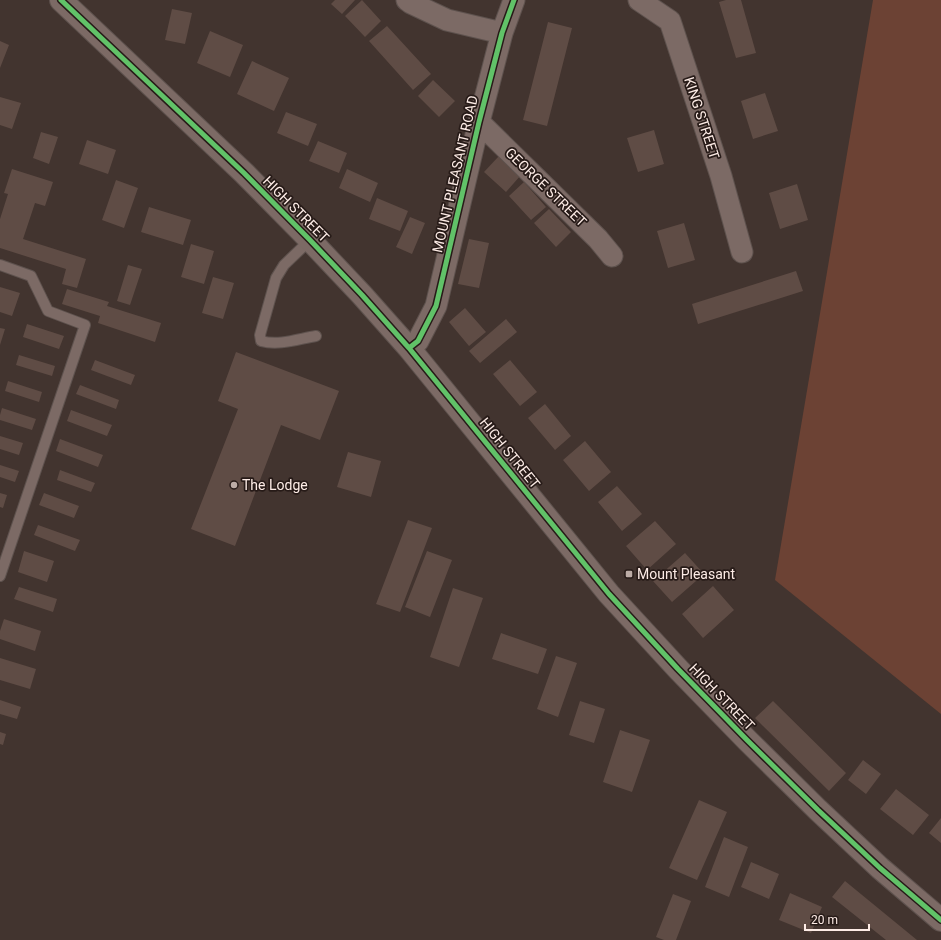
<svg xmlns="http://www.w3.org/2000/svg" width="941" height="940" font-family="Roboto,sans-serif">
<style>
.green{fill:#6c4234}
.building{fill:#5f4c45}
.lines{fill:none;stroke-linecap:round;stroke-linejoin:round}
.service-casing{stroke:#5e524e;stroke-width:12}
.minor-casing{stroke:#5e524e;stroke-width:23}
.tertiary-casing{stroke:#5e524e;stroke-width:24}
.service{stroke:#7c6a65;stroke-width:10}
.minor{stroke:#7c6a65;stroke-width:21}
.tertiary{stroke:#7c6a65;stroke-width:22}
.cycleway-casing{stroke:#271b18;stroke-width:8}
.cycleway{stroke:#61c268;stroke-width:5}
.poi-dot{fill:#bcaca6;stroke:#271b18;stroke-width:1.5}
.labels{text-anchor:middle;stroke-width:3.5;stroke-linejoin:round;paint-order:stroke}
.street-label{font-size:14px;fill:#fdece6;stroke:#271b18}
.poi-label{font-size:14px;fill:#fdece6;stroke:#271b18;text-anchor:start}
</style>
<rect width="100%" height="100%" fill="#42342f"/>
<path class="green" d="M873,0h68v714l-166,-134z"/>
<path class="building" d="M335,0h20l-13,14 -11,-10z
M362,0l19,21 -16,16 -20,-21z
M726,0h15l15,53 -20,5 -17,-56z
M172,9l20,4 -7,31 -20,-4z
M548,22l24,6 -25,98 -24,-6z
M387,26l44,48 -18,16 -44,-49z
M210,31l33,14 -13,32 -33,-14z
M0,41l9,4 -9,23z
M252,61l37,17 -15,33 -37,-17z
M433,80l22,21 -16,16 -21,-21z
M765,93l13,38 -25,8 -12,-38z
M0,97l21,6 -9,26 -12,-4z
M286,112l31,12 -9,22 -31,-13z
M654,130l10,34 -26,8 -11,-34z
M41,132l17,5 -9,27 -16,-6z
M87,140l29,10 -8,24 -29,-10z
M318,141l29,12 -8,20 -30,-12z
M499,156l22,19 -15,17 -22,-20z
M12,169l41,13 -8,24 -10,-3 -12,36 63,20 -9,29 -15,-4 4,-15 -66,-21v-29l8,-25 -4,-1z
M347,169l31,14 -8,19 -31,-14z
M116,180l22,8 -14,40 -22,-8z
M524,182l22,25 -15,13 -22,-24z
M797,184l11,36 -28,9 -11,-36z
M377,198l31,13 -8,20 -31,-12z
M149,207l42,13 -8,25 -42,-13z
M549,209l22,23 -15,15 -22,-24z
M410,217l15,6 -13,31 -16,-7z
M684,223l11,37 -27,8 -11,-37z
M469,239l20,4 -10,45 -21,-4z
M191,244l23,7 -10,33 -23,-7z
M128,265l14,4 -12,36 -13,-4z
M796,271l7,20 -105,33 -6,-20z
M213,277l21,6 -11,36 -21,-6z
M0,287l20,6 -8,23 -12,-4z
M67,289l42,13 -2,4 54,17 -6,19 -57,-19 2,-7 -38,-12z
M465,308l21,24 -17,14 -20,-24z
M506,319l11,13 -37,31 -11,-12z
M27,324l37,12 -5,13 -36,-12z
M0,328l5,1 -5,16z
M236,352l103,39 -19,49 -39,-15 -46,121 -44,-17 47,-120 -20,-8z
M19,355l36,11 -3,10 -36,-11z
M95,360l40,15 -4,10 -40,-15z
M510,360l27,32 -17,14 -27,-32z
M8,381l34,11 -3,10 -34,-11z
M80,385l39,15 -3,9 -40,-15z
M545,404l26,32 -16,14 -27,-32z
M2,408l34,11 -4,11 -32,-10v-5z
M71,410l41,15 -5,11 -40,-15z
M0,436l23,7 -4,12 -19,-6z
M60,439l43,16 -5,12 -42,-16z
M585,441l26,31 -22,19 -26,-31z
M348,452l33,9 -10,36 -34,-10z
M0,465l19,6 -4,11 -15,-5z
M60,470l35,13 -4,9 -34,-12z
M617,486l25,28 -20,17 -24,-29z
M0,493l7,2 -4,13 -3,-1z
M44,493l35,13 -5,12 -35,-13z
M408,520l24,8 -32,84 -24,-8z
M655,521l21,23 -29,26 -21,-24z
M38,525l42,15 -5,11 -41,-16z
M24,551l30,10 -7,21 -29,-10z
M427,551l25,9 -22,57 -25,-10z
M685,553l19,21 -32,28 -19,-21z
M713,586l21,24 -31,28 -21,-24z
M19,587l38,12 -4,13 -39,-13z
M453,588l30,10 -24,69 -29,-10z
M4,619l37,12 -6,20 -35,-12v-8z
M501,633l46,16 -9,25 -46,-15z
M556,656l21,7 -19,54 -21,-8z
M0,658l36,11 -6,20 -30,-9z
M0,700l21,7 -4,12 -17,-5z
M580,701l25,8 -11,34 -25,-8z
M773,701l73,72 -17,18 -74,-73z
M620,730l30,10 -18,52 -29,-10z
M0,732l6,2 -3,11 -3,-1z
M863,760l18,14 -15,20 -18,-14z
M896,789l33,26 -16,20 -33,-26z
M699,800l28,12 -30,68 -28,-12z
M941,818v25l-12,-10z
M724,837l24,10 -19,50 -24,-10z
M751,862l28,12 -10,25 -28,-12z
M845,881l72,59h-31l-54,-43z
M790,893l32,14 -11,26 -32,-13z
M673,894l18,7 -15,39h-12l-8,-3z"/>
<g class="lines">
<defs>
<path id="service" d="M310,240l-26,25 -8,13 -16,57 1,6c18,5 37,-2 55,-5
M0,265l31,11 17,35 37,14 -85,251"/>
<path id="minor" d="M407,0l4,3 36,17 55,13
M639,0l31,21 51,155 21,76
M479,122l119,117 14,17
M409,348l9,-7 18,-35 43,-184 23,-89 12,-33"/>
<path id="tertiary" d="M61,0l183,173 66,67 52,55 47,53 200,246 69,75 69,71 71,70 62,58 61,52"/>
</defs>
<use href="#service" class="service-casing"/>
<use href="#minor" class="minor-casing"/>
<use href="#tertiary" class="tertiary-casing"/>
<use href="#service" class="service"/>
<use href="#minor" class="minor"/>
<use href="#tertiary" class="tertiary"/>
<defs>
<path id="cycleway" d="M61,0l183,173 66,67 52,55 47,53 200,246 69,75 69,71 71,70 62,58 61,52
M409,348l9,-7 18,-35 43,-184 23,-89 12,-33"/>
</defs>
<use href="#cycleway" class="cycleway-casing"/>
<use href="#cycleway" class="cycleway"/>
</g>
<g class="poi-dot">
<circle cx="234" cy="485" r="4"/>
<rect x="625" y="570" width="8" height="8" rx="2"/>
</g>
<g class="labels">
<g class="street-label">
<text transform="translate(702 118) rotate(72)" y="5">KING STREET</text>
<text transform="translate(455 174) rotate(-77)" y="5">MOUNT PLEASANT ROAD</text>
<text transform="translate(546 187) rotate(44)" y="5">GEORGE STREET</text>
<text transform="translate(296 209) rotate(45)" y="5">HIGH STREET</text>
<text transform="translate(510 453) rotate(51)" y="5">HIGH STREET</text>
<text transform="translate(722 697) rotate(46)" y="5">HIGH STREET</text>
</g>
<g class="poi-label">
<text x="242" y="490">The Lodge</text>
<text x="637" y="579">Mount Pleasant</text>
</g>
</g>
<path d="M805 924v6h64v-6" fill="none" stroke="#fdece6" stroke-width="2"/>
<text x="811" y="924" font-size="12" fill="#fdece6" stroke="#271b18" stroke-width="3" paint-order="stroke">20 m</text>
</svg>
